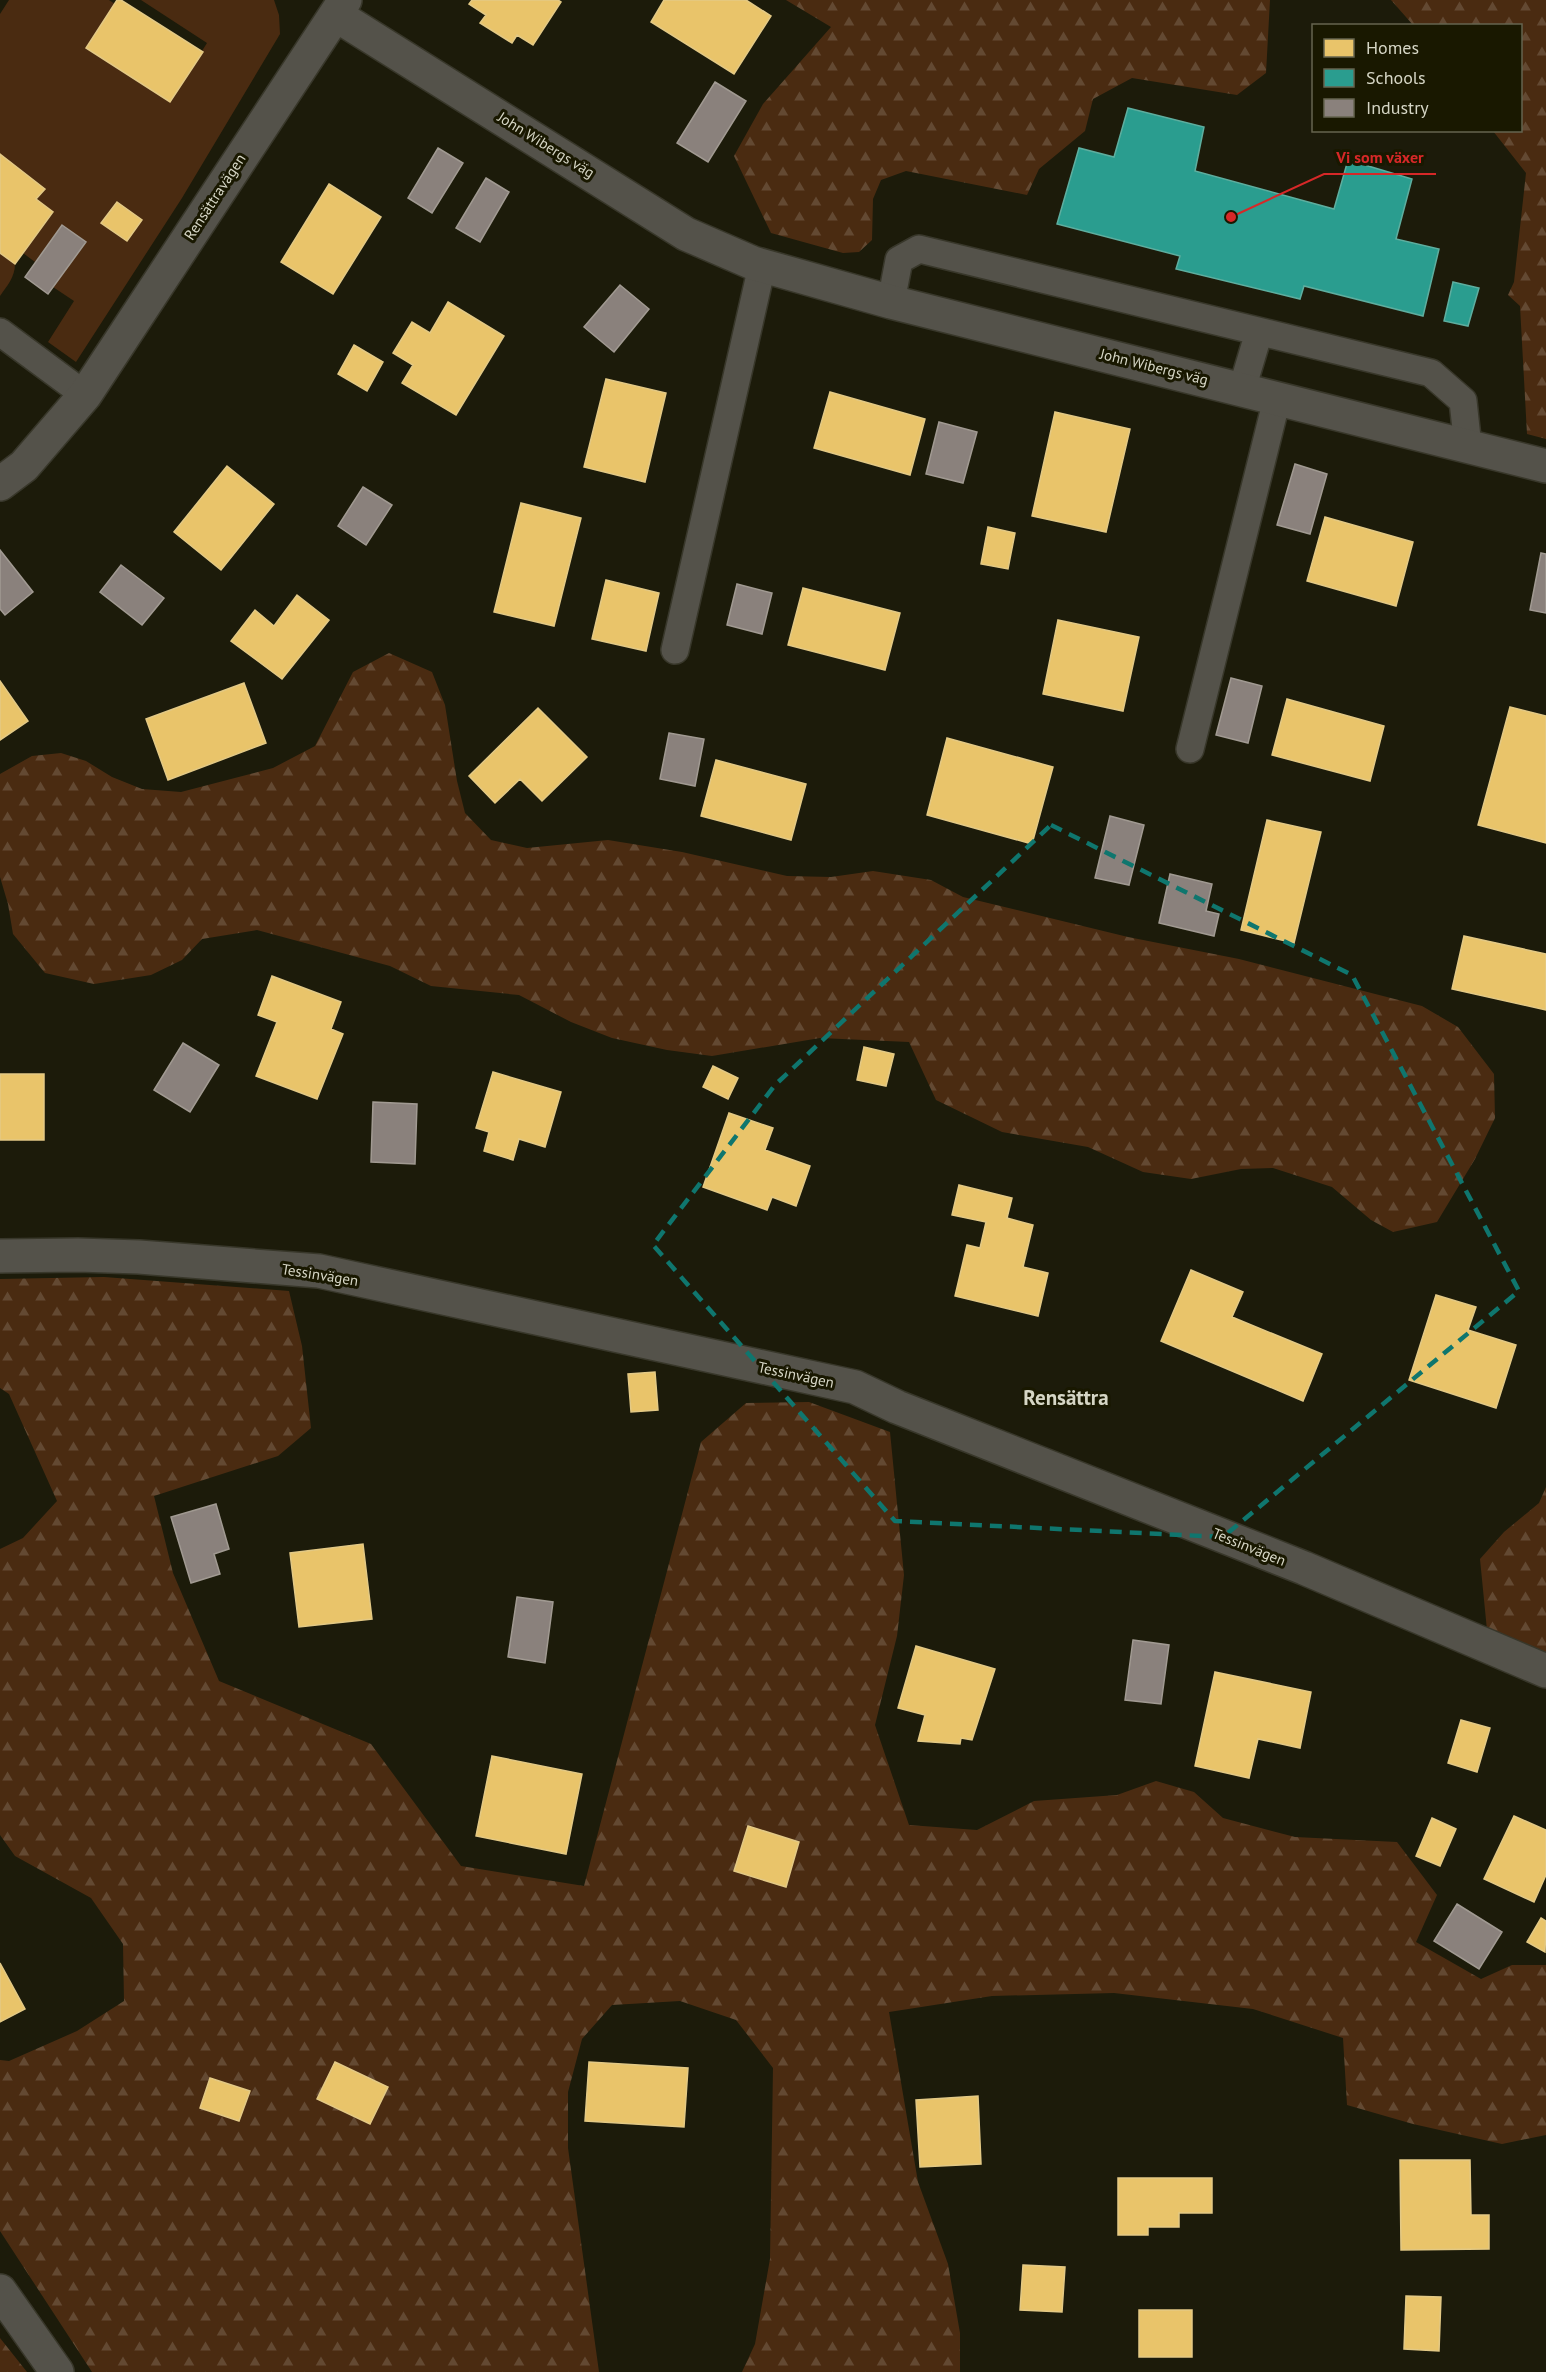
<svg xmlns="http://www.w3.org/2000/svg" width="1546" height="2372" font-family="'PT Sans',sans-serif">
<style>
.grass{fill:#4a2b11}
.forest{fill:url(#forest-firs)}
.homes{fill:#e9c46a;stroke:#e3c985;stroke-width:1.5}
.schools{fill:#2a9d8f;stroke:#5eae9f;stroke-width:1.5}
.industry{fill:#8a817c;stroke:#a19a92;stroke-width:1.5}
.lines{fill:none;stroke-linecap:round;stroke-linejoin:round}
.lane-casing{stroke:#38372a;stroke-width:30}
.street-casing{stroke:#38372a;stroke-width:36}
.lane{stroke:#54524a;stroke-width:27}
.street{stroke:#54524a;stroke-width:33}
.marked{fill:none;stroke:#0f766e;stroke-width:4.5;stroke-dasharray:12 8;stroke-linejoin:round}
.labels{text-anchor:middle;stroke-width:6;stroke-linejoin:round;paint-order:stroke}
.street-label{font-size:15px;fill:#d6d6c5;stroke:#191800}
.district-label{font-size:21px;font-weight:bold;fill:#d6d6c5;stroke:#191800}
.leader{fill:none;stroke:#d62828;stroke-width:2}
.callout-dot{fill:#d62828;stroke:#191800;stroke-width:2}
.callout-label{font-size:16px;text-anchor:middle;font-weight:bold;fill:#d62828;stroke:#191800;stroke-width:6;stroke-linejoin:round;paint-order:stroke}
</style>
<defs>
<pattern id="forest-firs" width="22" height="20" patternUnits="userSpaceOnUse" patternTransform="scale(1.5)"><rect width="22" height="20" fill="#4a2b11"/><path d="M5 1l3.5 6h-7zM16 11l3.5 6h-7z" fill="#634932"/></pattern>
</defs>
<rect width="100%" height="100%" fill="#1c1b0a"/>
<path class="grass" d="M9,0h100l6,4 -29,44 84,54 37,-59 -66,-43h133l5,15 1,19 -98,164 -106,164 -28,-20 26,-41 -21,-14 33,-45 -24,-17 -27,37 -12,-9 30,-40 -17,-14 9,-10 -45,-35v-140z
M0,253l15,11c0,13 -8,22 -15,32z"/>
<path class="forest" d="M786,0h484l-4,73 -29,22 -105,-17 -39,21 -8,32 -46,38 -12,26 -121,-24 -25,9 -8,19 -1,41 -13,12 -16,1 -72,-20 -37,-77 29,-52 68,-77z
M1391,0h155v439l-19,-5 -7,-128 -12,-11 6,-13 12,-109 -33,-42 27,-1v-104l-107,-1z
M389,653l43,19 13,33 12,76 8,32 26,27 36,8 81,-8 74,12 105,24 44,1 42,-6 58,9 32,17 165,40 111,22 183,47 36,21 36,47 1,44 -20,41 -38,63 -44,10 -22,-12 -39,-33 -59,-19 -32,1 -50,10 -48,-7 -55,-25 -86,-15 -66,-32 -27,-58 -89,-4 -108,18 -45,-6 -55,-12 -41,-16 -52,-27 -88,-9 -41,-20 -133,-36 -55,9 -20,21 -31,15 -57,9 -49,-11 -32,-39 -5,-30 -8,-27v-103l32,-18 29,-3 25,8 26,16 30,12 39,3 92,-24 42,-22 38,-74z
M104,1277l185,14 13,55 9,82 -33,28 -124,40 19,77 46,108 152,63 90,122 123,20 117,-444 45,-39 63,-1 81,30 14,143 -7,61 -22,89 34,100 68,5 57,-29 83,-6 39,-14 38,11 29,26 72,19 102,5 40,53 -21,47 65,37 31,-14h34v170l-44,9 -89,-20 -66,-19 -4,-67 -90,-29 -139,-16 -122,3 -103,16 29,170 30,82 12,69v39h-218l13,-28 15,-85 3,-191 -37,-48 -56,-19 -68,4 -30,34 -14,53v56l31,224h-507l-92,-141v-171l9,1 68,-30 47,-30 -1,-57 -32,-46 -76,-42 -15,-21v-286l23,-11 34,-37 -48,-107 -9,-6v-109z
M1546,1487v167l-59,-24 -7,-71 24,-27 35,-29z
M0,2338l27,34h-27z"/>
<path class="homes" d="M117,0h4l82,52 -33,50 -84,-54z
M472,0h86l3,2 -28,43 -16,-10 -5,8 -32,-20 6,-8 -17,-11z
M664,0h82l25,16 -37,58 -83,-52z
M0,154l45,35 -9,10 17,13 -38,52 -15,-11z
M329,184l52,33 -48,77 -52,-32z
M117,202l25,18 -15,21 -26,-18z
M448,302l56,34 -48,79 -54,-32 11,-18 -20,-12 19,-31 18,11z
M354,345l29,17 -16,29 -29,-17z
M606,379l60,14 -21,89 -61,-15z
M830,392l95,27 -15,56 -96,-27z
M1055,412l75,17 -24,103 -74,-16z
M227,466l47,38 -53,66 -47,-38z
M521,503l60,15 -27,108 -60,-14z
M1325,517l88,25 -17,64 -89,-25z
M988,527l27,6 -7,36 -27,-5z
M606,580l53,13 -13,58 -54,-12z
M803,588l97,25 -15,57 -97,-25z
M297,595l32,25 -47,59 -51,-38 24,-31 19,16z
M1058,620l81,17 -16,74 -80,-17z
M0,681l28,40 -28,19z
M244,683l22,60 -98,37 -22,-61z
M1287,699l97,27 -14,55 -98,-26z
M1510,707l36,9v127l-68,-18z
M538,708l49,49 -45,44 -22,-22 -25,24 -26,-27z
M947,738l106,29 -21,77 -105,-29z
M716,760l90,24 -15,56 -90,-24z
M1267,820l54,12 -27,111 -53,-13z
M1464,936l82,18v56l-94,-21z
M272,976l69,26 -10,27 12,5 -26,65 -61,-23 21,-54 -19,-7z
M864,1047l30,7 -8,32 -29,-6z
M713,1066l25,12 -10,21 -25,-12z
M493,1072l68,20 -16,55 -26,-8 -6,21 -29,-9 5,-19 -13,-4z
M0,1074h44v66h-44z
M729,1113l44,15 -8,22 45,16 -14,40 -24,-9 -5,13 -64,-23z
M959,1185l53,13 -5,20 26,7 -10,42 25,6 -10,43 -83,-20 12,-51 13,3 6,-26 -34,-7z
M1191,1270l52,22 -11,25 90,37 -19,47 -142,-60z
M1436,1295l40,12 -8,23 48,15 -20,63 -87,-28z
M655,1372l3,38 -27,2 -3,-38z
M363,1544l9,75 -73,8 -9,-74z
M916,1646l79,23 -23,71 -11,-2 -1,6 -42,-3 7,-26 -27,-7z
M1215,1672l96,20 -11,56 -42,-9 -9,39 -54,-12z
M1461,1720l29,8 -13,44 -29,-9z
M492,1756l90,18 -16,80 -90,-18z
M1514,1816l32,14v45l-12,27 -50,-23z
M1432,1818l24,11 -16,37 -24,-10z
M748,1826l51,16 -13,45 -52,-16z
M1541,1918l5,3 -1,31 -18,-10z
M0,1963l25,46 -25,13z
M335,2062l53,25 -18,37 -53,-25z
M589,2062l99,6 -4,59 -99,-6z
M210,2078l40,13 -11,30 -39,-13z
M978,2096l3,68 -61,3 -4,-67z
M1400,2160h70l1,55h18v34l-88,1z
M1118,2178h94v35h-33v14h-31v8h-30z
M1023,2265l42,2 -3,45 -42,-2z
M1406,2296l35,1 -2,54 -35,-2z
M1139,2310h53v47h-53z"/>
<path class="schools" d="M1128,108l76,19 -9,44 139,38 14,-49 64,19 -16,60 43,10 -16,67 -119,-30 -4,13 -124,-30 4,-13 -123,-32 22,-76 35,9z
M1453,282l26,6 -11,38 -24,-5z"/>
<path class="industry" d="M715,82l31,19 -38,61 -31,-19z
M438,148l25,15 -31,50 -24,-15z
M486,178l23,14 -29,50 -24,-14z
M62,225l24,17 -38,52 -23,-17z
M620,285l29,24 -35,43 -30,-25z
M939,422l38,10 -14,51 -37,-9z
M1295,464l32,10 -17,60 -33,-9z
M363,487l29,18 -26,40 -28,-19z
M0,550l33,42 -28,23 -5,-6z
M1541,553l5,1v59l-16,-3z
M121,565l43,33 -22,27 -42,-33z
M737,584l35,9 -10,41 -35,-9z
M1231,678l31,8 -14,57 -32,-8z
M669,733l35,6 -9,47 -35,-7z
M1110,816l34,9 -15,60 -34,-7z
M1170,874l42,10 -6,27 13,3 -5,22 -55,-13z
M183,1043l36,22 -29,47 -36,-22z
M373,1102l44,2 -2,60 -44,-2z
M216,1504l13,45 -15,5 6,20 -29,9 -20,-66z
M517,1597l36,5 -8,61 -37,-6z
M1133,1640l36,5 -8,59 -36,-4z
M1457,1904l45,28 -23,37 -45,-28z"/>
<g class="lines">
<defs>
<path id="lane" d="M891,302l8,-42 20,-11 512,124 32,28 5,46
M0,332l85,63
M1242,389l17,-57
M675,650l87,-384
M1190,749l87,-350"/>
<path id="street" d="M336,15l350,219 67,29 138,39 655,164
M0,484l24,-18 61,-71 260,-395
M0,1256l78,-1 61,2 180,14 536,116 42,20 407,161 242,103
M0,2291l57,81"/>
</defs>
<use href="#lane" class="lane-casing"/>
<use href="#street" class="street-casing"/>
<use href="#lane" class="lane"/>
<use href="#street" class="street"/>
</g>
<path class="marked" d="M1051,825l301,150 167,316 -296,246 -328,-16 -242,-276 122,-160z"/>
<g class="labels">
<g class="street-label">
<text transform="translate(546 145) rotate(32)" y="5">John Wibergs väg</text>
<text transform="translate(215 197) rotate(-57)" y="5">Rensättravägen</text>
<text transform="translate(1154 367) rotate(14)" y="5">John Wibergs väg</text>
<text transform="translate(320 1275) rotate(9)" y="5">Tessinvägen</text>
<text transform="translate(796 1375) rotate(12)" y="5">Tessinvägen</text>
<text transform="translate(1249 1547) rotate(22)" y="5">Tessinvägen</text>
</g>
<g class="district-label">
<text x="1066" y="1405">Rensättra</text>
</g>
</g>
<path class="leader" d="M1231 217L1324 174H1436"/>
<circle class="callout-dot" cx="1231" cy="217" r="6"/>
<g class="callout-label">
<text x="1380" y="163">Vi som växer</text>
</g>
<rect x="1312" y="24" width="210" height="108" fill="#191800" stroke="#65644f" stroke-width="1.5"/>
<rect x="1324" y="39" width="30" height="18" fill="#e9c46a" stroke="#65644f" stroke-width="1.5"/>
<text x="1366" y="54" font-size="18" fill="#d6d6c5">Homes</text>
<rect x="1324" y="69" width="30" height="18" fill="#2a9d8f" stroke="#65644f" stroke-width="1.5"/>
<text x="1366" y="84" font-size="18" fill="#d6d6c5">Schools</text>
<rect x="1324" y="99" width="30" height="18" fill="#8a817c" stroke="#65644f" stroke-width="1.5"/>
<text x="1366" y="114" font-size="18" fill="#d6d6c5">Industry</text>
</svg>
